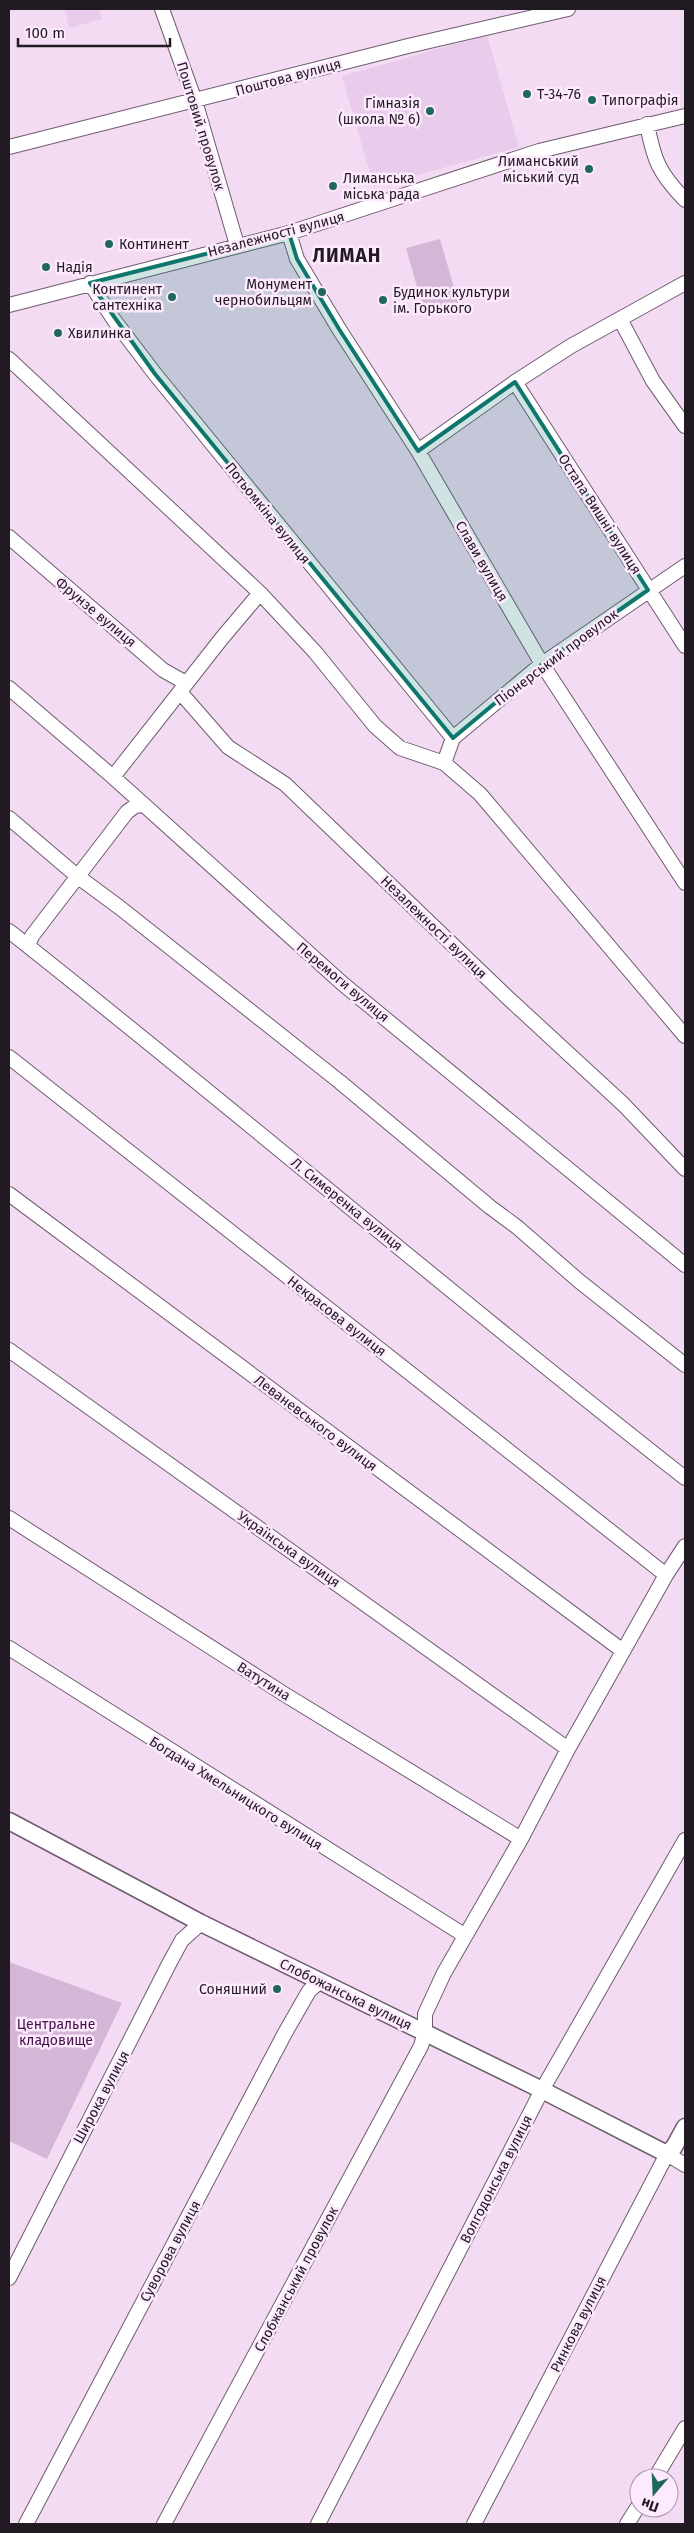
<svg xmlns="http://www.w3.org/2000/svg" width="694" height="2533" font-family="'Fira Sans',sans-serif">
<style>
.built{fill:#e9cceb}
.green{fill:#d4b7d6}
.lines{fill:none;stroke-linecap:round;stroke-linejoin:round}
.minor-casing{stroke:#6f5b70;stroke-width:16}
.major-casing{stroke:#6f5b70;stroke-width:19}
.minor{stroke:#fff;stroke-width:14}
.major{stroke:#fff;stroke-width:16}
.marked{fill:#0f766e;fill-opacity:0.2;stroke:#0f766e;stroke-width:4;stroke-linejoin:round}
.poi-dot{fill:#20675b;stroke:#fdeafe;stroke-width:2}
.labels{text-anchor:middle;stroke-width:5;stroke-linejoin:round;paint-order:stroke}
.street-label{font-size:14px;fill:#221a22;stroke:#fdeafe}
.poi-label{font-size:14px;fill:#221a22;stroke:#fdeafe;text-anchor:start}
.park-label{font-size:14px;fill:#431147;stroke:#fdeafe}
.district-label{font-size:19px;font-weight:bold;letter-spacing:1px;fill:#221a22;stroke:#fdeafe}
</style>
<rect width="100%" height="100%" fill="#f2dbf3"/>
<path class="built" d="M65,9h34l3,10 -33,9z
M487,35l32,112 -145,40 -32,-111z"/>
<path class="green" d="M440,239l19,66 -34,10 -19,-67z
M9,1962l113,41 -75,156 -38,-18z"/>
<g class="lines">
<defs>
<path id="minor" d="M162,9l33,92 42,144
M647,124c7,37 12,49 38,76
M9,147l399,-101 160,-37
M289,233l8,26 42,70 79,122 124,213 143,219
M90,283l24,37 41,54 298,364
M9,305l280,-72 250,-82 146,-35
M620,319l33,62 32,45
M9,359l251,234 55,59 60,74 25,22 44,15 36,31 205,242
M515,382l170,264
M418,451l97,-69 56,-36 114,-63
M9,537l154,133 23,13
M9,688l104,89 230,207 342,281
M180,692l48,55 57,37 222,213 116,107 62,65
M444,763l9,-25 89,-74 143,-98
M113,777l109,-139 38,-45
M9,818l68,58 42,31 221,175 150,125 27,20 62,54 106,84
M9,931c227,179 447,368 676,547
M28,946l4,-10 95,-124 8,-6 7,-1
M9,1057l657,518
M9,1194l614,457
M9,1350l559,399
M9,1518l275,176 237,145
M9,1648l455,287
M9,2278l161,-316 12,-22 19,-17
M655,2478l30,-50
M26,2524l259,-491 24,-42 10,-9
M164,2524l257,-478 4,-14v-18l19,-41 77,-134 47,-90 98,-174 19,-29
M318,2524l224,-434 143,-250
M474,2524l193,-370 18,11
M627,2524l12,-19"/>
<path id="major" d="M9,1821l192,102 341,167 125,64 7,-7 11,-20"/>
</defs>
<use href="#minor" class="minor-casing"/>
<use href="#major" class="major-casing"/>
<use href="#minor" class="minor"/>
<use href="#major" class="major"/>
</g>
<path class="marked" d="M289,233l8,26 42,70 79,122 97,-69 133,208 -106,74 -89,74 -298,-364 -65,-91z"/>
<g class="poi-dot">
<circle cx="527" cy="94" r="5"/>
<circle cx="592" cy="100" r="5"/>
<circle cx="430" cy="111" r="5"/>
<circle cx="589" cy="169" r="5"/>
<circle cx="333" cy="186" r="5"/>
<circle cx="109" cy="244" r="5"/>
<circle cx="46" cy="267" r="5"/>
<circle cx="322" cy="292" r="5"/>
<circle cx="172" cy="297" r="5"/>
<circle cx="383" cy="300" r="5"/>
<circle cx="58" cy="333" r="5"/>
<circle cx="277" cy="1989" r="5"/>
</g>
<g class="labels">
<g class="street-label">
<text transform="translate(288 77) rotate(-15)" y="5">Поштова вулиця</text>
<text transform="translate(201 126) rotate(73)" y="5">Поштовий провулок</text>
<text transform="translate(276 234) rotate(-15)" y="5">Незалежності вулиця</text>
<text transform="translate(268 513) rotate(51)" y="5">Потьомкіна вулиця</text>
<text transform="translate(600 514) rotate(57)" y="5">Остапа Вишні вулиця</text>
<text transform="translate(482 561) rotate(60)" y="5">Слави вулиця</text>
<text transform="translate(96 612) rotate(40)" y="5">Фрунзе вулиця</text>
<text transform="translate(556 657) rotate(-37)" y="5">Піонерський провулок</text>
<text transform="translate(434 927) rotate(44)" y="5">Незалежності вулиця</text>
<text transform="translate(343 982) rotate(40)" y="5">Перемоги вулиця</text>
<text transform="translate(347 1204) rotate(39)" y="5">Л. Симеренка вулиця</text>
<text transform="translate(337 1316) rotate(38)" y="5">Некрасова вулиця</text>
<text transform="translate(316 1423) rotate(37)" y="5">Леваневського вулиця</text>
<text transform="translate(289 1549) rotate(35)" y="5">Українська вулиця</text>
<text transform="translate(264 1681) rotate(32)" y="5">Ватутина</text>
<text transform="translate(236 1793) rotate(32)" y="5">Богдана Хмельницкого вулиця</text>
<text transform="translate(346 1994) rotate(26)" y="5">Слобожанська вулиця</text>
<text transform="translate(101 2097) rotate(-62)" y="5">Широка вулиця</text>
<text transform="translate(496 2179) rotate(-63)" y="5">Волгодонська вулиця</text>
<text transform="translate(170 2251) rotate(-62)" y="5">Суворова вулиця</text>
<text transform="translate(296 2279) rotate(-62)" y="5">Слобжанський провулок</text>
<text transform="translate(578 2324) rotate(-63)" y="5">Ринкова вулиця</text>
</g>
<g class="poi-label">
<text x="537" y="99">Т-34-76</text>
<text x="602" y="105">Типографія</text>
<text x="420" y="108" text-anchor="end">Гімназія<tspan x="420" dy="16">(школа № 6)</tspan></text>
<text x="579" y="166" text-anchor="end">Лиманський<tspan x="579" dy="16">міський суд</tspan></text>
<text x="343" y="183">Лиманська<tspan x="343" dy="16">міська рада</tspan></text>
<text x="119" y="249">Континент</text>
<text x="56" y="272">Надiя</text>
<text x="312" y="289" text-anchor="end">Монумент<tspan x="312" dy="16">чернобильцям</tspan></text>
<text x="162" y="294" text-anchor="end">Континент<tspan x="162" dy="16">сантехніка</tspan></text>
<text x="393" y="297">Будинок культури<tspan x="393" dy="16">ім. Горького</tspan></text>
<text x="68" y="338">Хвилинка</text>
<text x="267" y="1994" text-anchor="end">Соняшний</text>
</g>
<g class="park-label">
<text x="56" y="2029">Центральне<tspan x="56" dy="16">кладовище</tspan></text>
</g>
<g class="district-label">
<text x="347" y="262">ЛИМАН</text>
</g>
</g>
<rect width="694" height="2533" fill="none" stroke="#221a22" stroke-width="20"/>
<g transform="translate(654 2493) rotate(199)"><circle r="24" fill="#fdeafe" stroke="#a597a6"/>
<path d="M0-4L9 19L0 12L-9 19Z" fill="#20675b"/>
<text y="-8" font-size="14" font-weight="bold" text-anchor="middle" fill="#221a22">Пн</text>
</g>
<path d="M18 38v8h152v-8" fill="none" stroke="#221a22" stroke-width="2.5"/>
<text x="25" y="38" font-size="15" fill="#221a22" stroke="#fdeafe" stroke-width="4" paint-order="stroke">100 m</text>
</svg>
